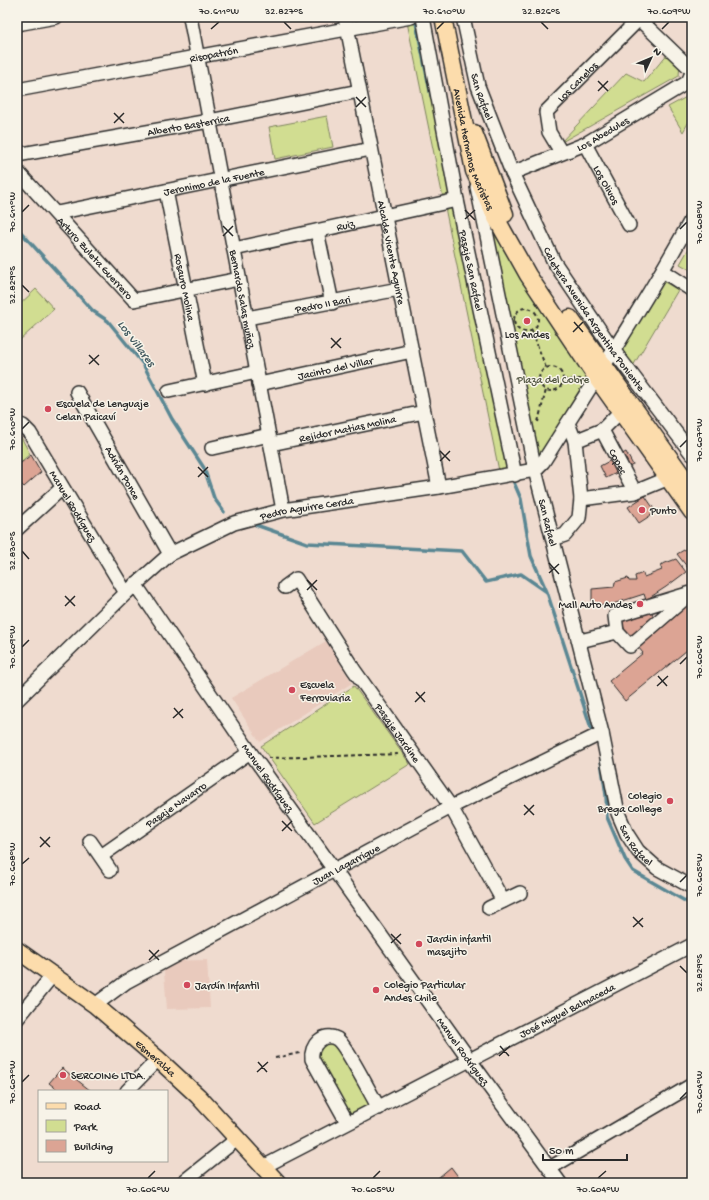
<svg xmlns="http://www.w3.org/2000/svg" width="709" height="1200" font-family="'Gochi Hand',sans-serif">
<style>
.built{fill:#e9cabd}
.green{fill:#d1dd91;stroke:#7e845e}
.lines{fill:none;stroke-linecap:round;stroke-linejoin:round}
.stream{stroke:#5a8793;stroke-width:3.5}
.building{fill:#dca494;stroke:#2b2b2b}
.minor-casing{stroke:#2b2b2b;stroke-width:16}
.major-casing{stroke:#2b2b2b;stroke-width:19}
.path{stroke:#2b2b2b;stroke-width:2;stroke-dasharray:4 3;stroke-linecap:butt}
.minor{stroke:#f7f3e8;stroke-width:13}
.major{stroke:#fcdcac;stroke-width:16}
.ticks{fill:none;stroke:#2b2b2b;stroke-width:1.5}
.poi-dot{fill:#d1495b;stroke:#f7f3e8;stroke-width:1.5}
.labels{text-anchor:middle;stroke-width:3;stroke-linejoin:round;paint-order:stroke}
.street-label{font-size:11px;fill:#2b2b2b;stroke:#f7f3e8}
.poi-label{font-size:11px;fill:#2b2b2b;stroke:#f7f3e8;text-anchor:start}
.park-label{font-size:11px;fill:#545844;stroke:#f7f3e8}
.water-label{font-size:12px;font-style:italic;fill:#42595f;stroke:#f7f3e8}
.neatline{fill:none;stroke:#2b2b2b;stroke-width:1.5}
.ticks-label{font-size:10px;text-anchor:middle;fill:#2b2b2b}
</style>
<rect width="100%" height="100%" fill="#efdbcf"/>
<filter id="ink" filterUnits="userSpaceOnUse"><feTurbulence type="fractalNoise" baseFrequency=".025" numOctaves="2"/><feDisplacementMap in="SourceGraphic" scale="8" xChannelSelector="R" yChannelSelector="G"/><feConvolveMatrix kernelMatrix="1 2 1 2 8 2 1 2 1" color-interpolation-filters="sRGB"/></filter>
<g filter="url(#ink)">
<path class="built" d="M326,641l26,42 -92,59 -29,-44z
M207,960l3,48 -43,1 -4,-48z"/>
<path class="green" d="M406,17h9l93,452 -9,2z
M669,52l11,9 -1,15 -119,67 66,-70 18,9z
M692,94v22l-9,16 -15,-25z
M327,116l6,31 -58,12 -6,-32z
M489,221l55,92 45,66 -49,81z
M692,243v28l-12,-7z
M661,280l17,10 -45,76 -12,-18z
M36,289l18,20 -34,31 -3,-3v-30z
M21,437l9,17 -13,11v-26z
M354,686l56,78 -95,59 -54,-77z
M334,1041l41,66 -27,12 -32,-55v-18z"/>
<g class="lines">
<path class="stream" d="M415,18l16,78
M17,228l76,83 15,10 35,43 29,55 32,49 10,30 10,14
M512,478l9,21 10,57 16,36
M256,525l51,18 155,8 24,31 35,-8 26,18 46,142
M601,761l5,34 1,22 18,42 8,12 59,34"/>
</g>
<path class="building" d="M626,452l7,13 -27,13 -6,-12z
M31,455l10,17 -17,15 -7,-7v-14z
M645,496l11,16 -17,11 -11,-16z
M691,546l1,2v25l-15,-19z
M676,559l10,13 -20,15 -20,13 -2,-6 -31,10 -21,1v-16l22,-2 1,-5 13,-4 1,3h7l-1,-5 8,-3 1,4 18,-7 -2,-5z
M692,601v45l-67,55 -16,-20 34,-28 -5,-6z
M651,609l4,13 -14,3 2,6 -17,5 -5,-19z
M62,1068l29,23h-32l-10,-8z
M451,1167l12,16h-31z"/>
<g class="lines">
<defs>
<g id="minor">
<path id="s1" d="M190,17l93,493"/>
<path id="s2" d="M345,17l94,470"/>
<path id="s3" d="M423,17l34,183 58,275"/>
<path id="s4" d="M463,17l15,69 34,87 42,89 60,89 78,103"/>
<path d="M17,24l39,-7"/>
<path id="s5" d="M17,90l394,-73"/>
<path id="s6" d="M585,144l44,81"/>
<path id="s7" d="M561,152l-12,-20 -3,-20 93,-93 53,51"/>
<path id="s8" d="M17,155l192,-34 150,-30"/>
<path id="s9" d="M17,171l117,129 105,-21"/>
<path id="s10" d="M512,173l73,-29 103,-62 4,-9"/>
<path id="s11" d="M477,187l58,283 67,263 16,80 9,21 11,17 19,17 35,19"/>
<path id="s12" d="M166,191l39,193"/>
<path id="s13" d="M57,213l314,-64"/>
<path d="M317,231l15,72"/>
<path id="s14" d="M234,249l223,-49"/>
<path d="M663,271l29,19"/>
<path id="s15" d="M247,318l152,-29"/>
<path id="s16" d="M259,384l153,-33"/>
<path d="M169,391l88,-19"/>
<path id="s17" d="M77,392l93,162"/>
<path id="s18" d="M17,424l6,2 7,7 96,160"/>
<path id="s19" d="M602,430l33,62"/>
<path d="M575,441l27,-11 18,-18"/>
<path id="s20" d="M271,444l153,-32"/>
<path d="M212,448l57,-13"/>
<path d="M581,499l54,-7 34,-14"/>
<path d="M17,529l45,-41"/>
<path d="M553,539l12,-4 14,-17 2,-19 -6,-58 -7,-18"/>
<path id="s21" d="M135,584l115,168 219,307 91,124"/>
<path id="s22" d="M285,587l11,-8 58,91 97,137 52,94"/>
<path d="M691,593l-76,23 2,16 13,14 61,-53h1"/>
<path d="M580,641l37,-9"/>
<path id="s23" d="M17,700l109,-107 44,-39 64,-31 49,-13 156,-23 96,-17 8,-8c51,-81 103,-160 149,-244"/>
<path d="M90,841l20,29"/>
<path id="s24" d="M101,856l149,-104"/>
<path d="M489,908l31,-15"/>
<path id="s25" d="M95,1005l31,-23 325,-175 151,-74"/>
<path d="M17,1019l35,-43"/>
<path d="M127,1091l31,-32"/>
<path d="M347,1122l-35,-63c-2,-13 11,-28 25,-20 9,6 34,56 42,69"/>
<path id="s26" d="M263,1167l429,-222"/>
<path d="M550,1168l142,-83"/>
<path d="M182,1183l55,-44"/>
</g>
<g id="major">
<path id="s27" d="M443,17l31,154 22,47 32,57 68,102 96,135"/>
<path d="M474,133l31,81"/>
<path d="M570,318l122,171"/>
<path id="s28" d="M17,950l78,55 63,54 40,37 80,87"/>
</g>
</defs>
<use href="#minor" class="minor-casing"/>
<use href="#major" class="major-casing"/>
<path class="path" d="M514 320a12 12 0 1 1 24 0a12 12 0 1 1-24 0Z
M532,331l14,37
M539 379a12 12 0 1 1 24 0a12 12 0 1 1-24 0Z
M563,380l19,-1
M538,422l8,-32
M268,758l132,-4
M275,1058l25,-5"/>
<use href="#minor" class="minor"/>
<use href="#major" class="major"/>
</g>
</g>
<path class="ticks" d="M284,22l7,7M541,22l7,7M211,29l8,-7M437,29l7,-7M662,29l7,-7M598,81l10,10M598,91l10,-10M356,97l10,10M356,107l10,-10M114,113l10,10M114,123l10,-10M465,210l10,10M22,212l7,-7M465,219l10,-9M223,226l10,10M680,229l7,-7M223,236l10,-10M22,285l7,7M574,322l9,10M573,332l10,-10M331,338l10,10M331,348l10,-10M89,355l10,10M89,364l10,-9M22,429l7,-7M680,447l7,-7M440,451l10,10M440,461l10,-10M198,467l10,10M198,477l10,-10M22,551l7,8M549,563l10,11M549,573l10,-9M307,580l10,10M307,590l10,-10M65,596l10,10M65,606l10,-10M22,647l7,-7M680,664l7,-7M658,676l9,10M657,686l11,-10M416,692l9,10M415,702l10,-10M174,708l9,10M173,718l10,-9M524,805l10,10M524,815l10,-10M282,821l10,10M282,831l10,-10M40,837l10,10M40,847l10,-10M22,864l7,-6M680,882l7,-7M633,917l10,10M633,927l10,-9M391,934l10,10M391,943l10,-9M149,950l10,10M149,960l10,-10M680,966l7,7M500,1046l9,10M499,1056l11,-10M258,1062l9,10M257,1072l11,-10M22,1082l7,-7M680,1099l7,-7M148,1178l7,-7M373,1178l7,-7M598,1178l8,-7"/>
<g class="poi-dot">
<circle cx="527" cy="321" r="4"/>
<circle cx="48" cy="409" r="4"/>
<circle cx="642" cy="510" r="4"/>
<circle cx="640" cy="604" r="4"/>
<circle cx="292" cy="690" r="4"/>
<circle cx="670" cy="801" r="4"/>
<circle cx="419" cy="944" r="4"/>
<circle cx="187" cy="985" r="4"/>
<circle cx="376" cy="990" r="4"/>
<circle cx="63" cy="1075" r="4"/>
</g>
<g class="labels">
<g class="street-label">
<text dy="4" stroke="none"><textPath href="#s5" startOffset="200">Risopatrón</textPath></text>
<text dy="4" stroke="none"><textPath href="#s7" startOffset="87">Los Canelos</textPath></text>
<text dy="4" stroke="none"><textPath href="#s4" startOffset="82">San Rafael</textPath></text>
<text dy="4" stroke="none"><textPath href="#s8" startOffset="174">Alberto Basterrica</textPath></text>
<text dy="4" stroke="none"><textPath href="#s10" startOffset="99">Los Abedules</textPath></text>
<text dy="4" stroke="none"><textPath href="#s27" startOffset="136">Avenida Hermanos Maristas</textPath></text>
<text dy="4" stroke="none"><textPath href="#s13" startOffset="160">Jeronimo de la Fuente</textPath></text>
<text dy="4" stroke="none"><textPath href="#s6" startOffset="46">Los Olivos</textPath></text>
<text dy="4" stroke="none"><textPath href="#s14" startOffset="114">Ruiz</textPath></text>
<text dy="4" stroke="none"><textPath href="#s2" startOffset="240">Alcalde Vicente Aguirre</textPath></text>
<text dy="4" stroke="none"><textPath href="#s9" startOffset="117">Arturo Zuleta Guerrero</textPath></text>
<text dy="4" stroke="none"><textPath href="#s3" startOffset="258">Pasaje San Rafael</textPath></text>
<text dy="4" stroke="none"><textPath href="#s12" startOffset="98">Rosauro Molina</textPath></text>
<text dy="4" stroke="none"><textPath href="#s1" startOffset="287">Bernardo Salas muñoz</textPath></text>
<text dy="4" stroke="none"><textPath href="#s15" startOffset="77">Pedro II Bari</textPath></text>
<text dy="4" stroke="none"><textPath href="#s4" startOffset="332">Caletera Avenida Argentina Poniente</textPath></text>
<text dy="4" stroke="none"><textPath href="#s16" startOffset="78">Jacinto del Villar</textPath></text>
<text dy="4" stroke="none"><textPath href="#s20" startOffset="78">Rejidor Matias Molina</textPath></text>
<text dy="4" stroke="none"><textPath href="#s19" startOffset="35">Copec</textPath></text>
<text dy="4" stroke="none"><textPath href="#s17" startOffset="93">Adrián Ponce</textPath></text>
<text dy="4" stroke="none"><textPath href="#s18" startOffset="101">Manuel Rodríguez</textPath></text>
<text dy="4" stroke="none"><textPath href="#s23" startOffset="357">Pedro Aguirre Cerda</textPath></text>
<text dy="4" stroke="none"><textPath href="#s11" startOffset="343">San Rafael</textPath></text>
<text dy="4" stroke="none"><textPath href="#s22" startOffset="198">Pasaje Jardine</textPath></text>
<text dy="4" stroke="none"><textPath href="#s21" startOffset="235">Manuel Rodríguez</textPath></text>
<text dy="4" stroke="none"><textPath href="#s24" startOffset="91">Pasaje Navarro</textPath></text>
<text dy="4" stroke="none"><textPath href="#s11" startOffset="679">San Rafael</textPath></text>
<text dy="4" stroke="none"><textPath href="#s25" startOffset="288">Juan Lagarrigue</textPath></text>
<text dy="4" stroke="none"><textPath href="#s26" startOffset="342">José Miguel Balmaceda</textPath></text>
<text dy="4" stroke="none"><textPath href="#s21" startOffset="571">Manuel Rodríguez</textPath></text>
<text dy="4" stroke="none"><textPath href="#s28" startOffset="176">Esmeralda</textPath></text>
</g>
<g class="poi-label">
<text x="527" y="338" text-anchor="middle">Los Andes</text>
<text x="56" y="407">Escuela de Lenguaje<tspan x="56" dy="13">Celan Paicaví</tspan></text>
<text x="650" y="514">Punto</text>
<text x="632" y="608" text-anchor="end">Mall Auto Andes</text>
<text x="300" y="688">Escuela<tspan x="300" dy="13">Ferroviaria</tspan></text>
<text x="662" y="799" text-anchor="end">Colegio<tspan x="662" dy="13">Brega College</tspan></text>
<text x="427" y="942">Jardin infantil<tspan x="427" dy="13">masajito</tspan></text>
<text x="384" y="988">Colegio Particular<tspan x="384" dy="13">Andes Chile</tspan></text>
<text x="195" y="989">Jardín Infantil</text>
<text x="71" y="1079">SERCOING LTDA.</text>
</g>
<g class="park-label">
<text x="553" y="383">Plaza del Cobre</text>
</g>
<g class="water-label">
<text transform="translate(137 343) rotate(53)" y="4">Los Villares</text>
</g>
</g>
<rect width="709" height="1200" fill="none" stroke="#f7f3e8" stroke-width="44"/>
<rect x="38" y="1090" width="130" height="72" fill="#f7f3e8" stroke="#a5a39c"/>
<rect x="46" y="1103" width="20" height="6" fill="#fcdcac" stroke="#a5a39c"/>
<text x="74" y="1110" font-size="12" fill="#2b2b2b">Road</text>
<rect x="46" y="1120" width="20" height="12" fill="#d1dd91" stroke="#a5a39c"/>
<text x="74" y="1130" font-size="12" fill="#2b2b2b">Park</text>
<rect x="46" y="1140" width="20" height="12" fill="#dca494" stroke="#a5a39c"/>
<text x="74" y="1150" font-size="12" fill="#2b2b2b">Building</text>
<g transform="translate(651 58) rotate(46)" stroke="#f7f3e8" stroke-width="3" paint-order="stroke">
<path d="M0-3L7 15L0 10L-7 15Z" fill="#2b2b2b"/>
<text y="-6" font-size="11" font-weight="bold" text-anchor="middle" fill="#2b2b2b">N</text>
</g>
<path d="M543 1154v6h84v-6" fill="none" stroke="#2b2b2b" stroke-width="2"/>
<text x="549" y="1154" font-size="12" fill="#2b2b2b" stroke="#f7f3e8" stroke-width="3" paint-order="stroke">50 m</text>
<rect x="22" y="22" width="665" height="1156" class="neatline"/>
<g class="ticks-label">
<text x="219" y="14">70.611°W</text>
<text x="284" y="14">32.827°S</text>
<text x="444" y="14">70.610°W</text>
<text x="541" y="14">32.826°S</text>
<text x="669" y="14">70.609°W</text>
<text transform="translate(11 212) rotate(-90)" y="4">70.611°W</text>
<text transform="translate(698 222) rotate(-90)" y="4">70.608°W</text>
<text transform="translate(11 285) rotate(-90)" y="4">32.829°S</text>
<text transform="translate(11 429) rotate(-90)" y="4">70.610°W</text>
<text transform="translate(698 440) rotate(-90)" y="4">70.607°W</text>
<text transform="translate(11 551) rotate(-90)" y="4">32.830°S</text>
<text transform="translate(11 647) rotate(-90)" y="4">70.609°W</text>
<text transform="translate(698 657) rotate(-90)" y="4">70.606°W</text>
<text transform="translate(11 864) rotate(-90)" y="4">70.608°W</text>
<text transform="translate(698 875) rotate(-90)" y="4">70.605°W</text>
<text transform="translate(698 973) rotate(-90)" y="4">32.829°S</text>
<text transform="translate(11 1082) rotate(-90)" y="4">70.607°W</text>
<text transform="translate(698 1092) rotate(-90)" y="4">70.604°W</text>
<text x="148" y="1192">70.606°W</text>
<text x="373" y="1192">70.605°W</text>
<text x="598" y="1192">70.604°W</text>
</g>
</svg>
